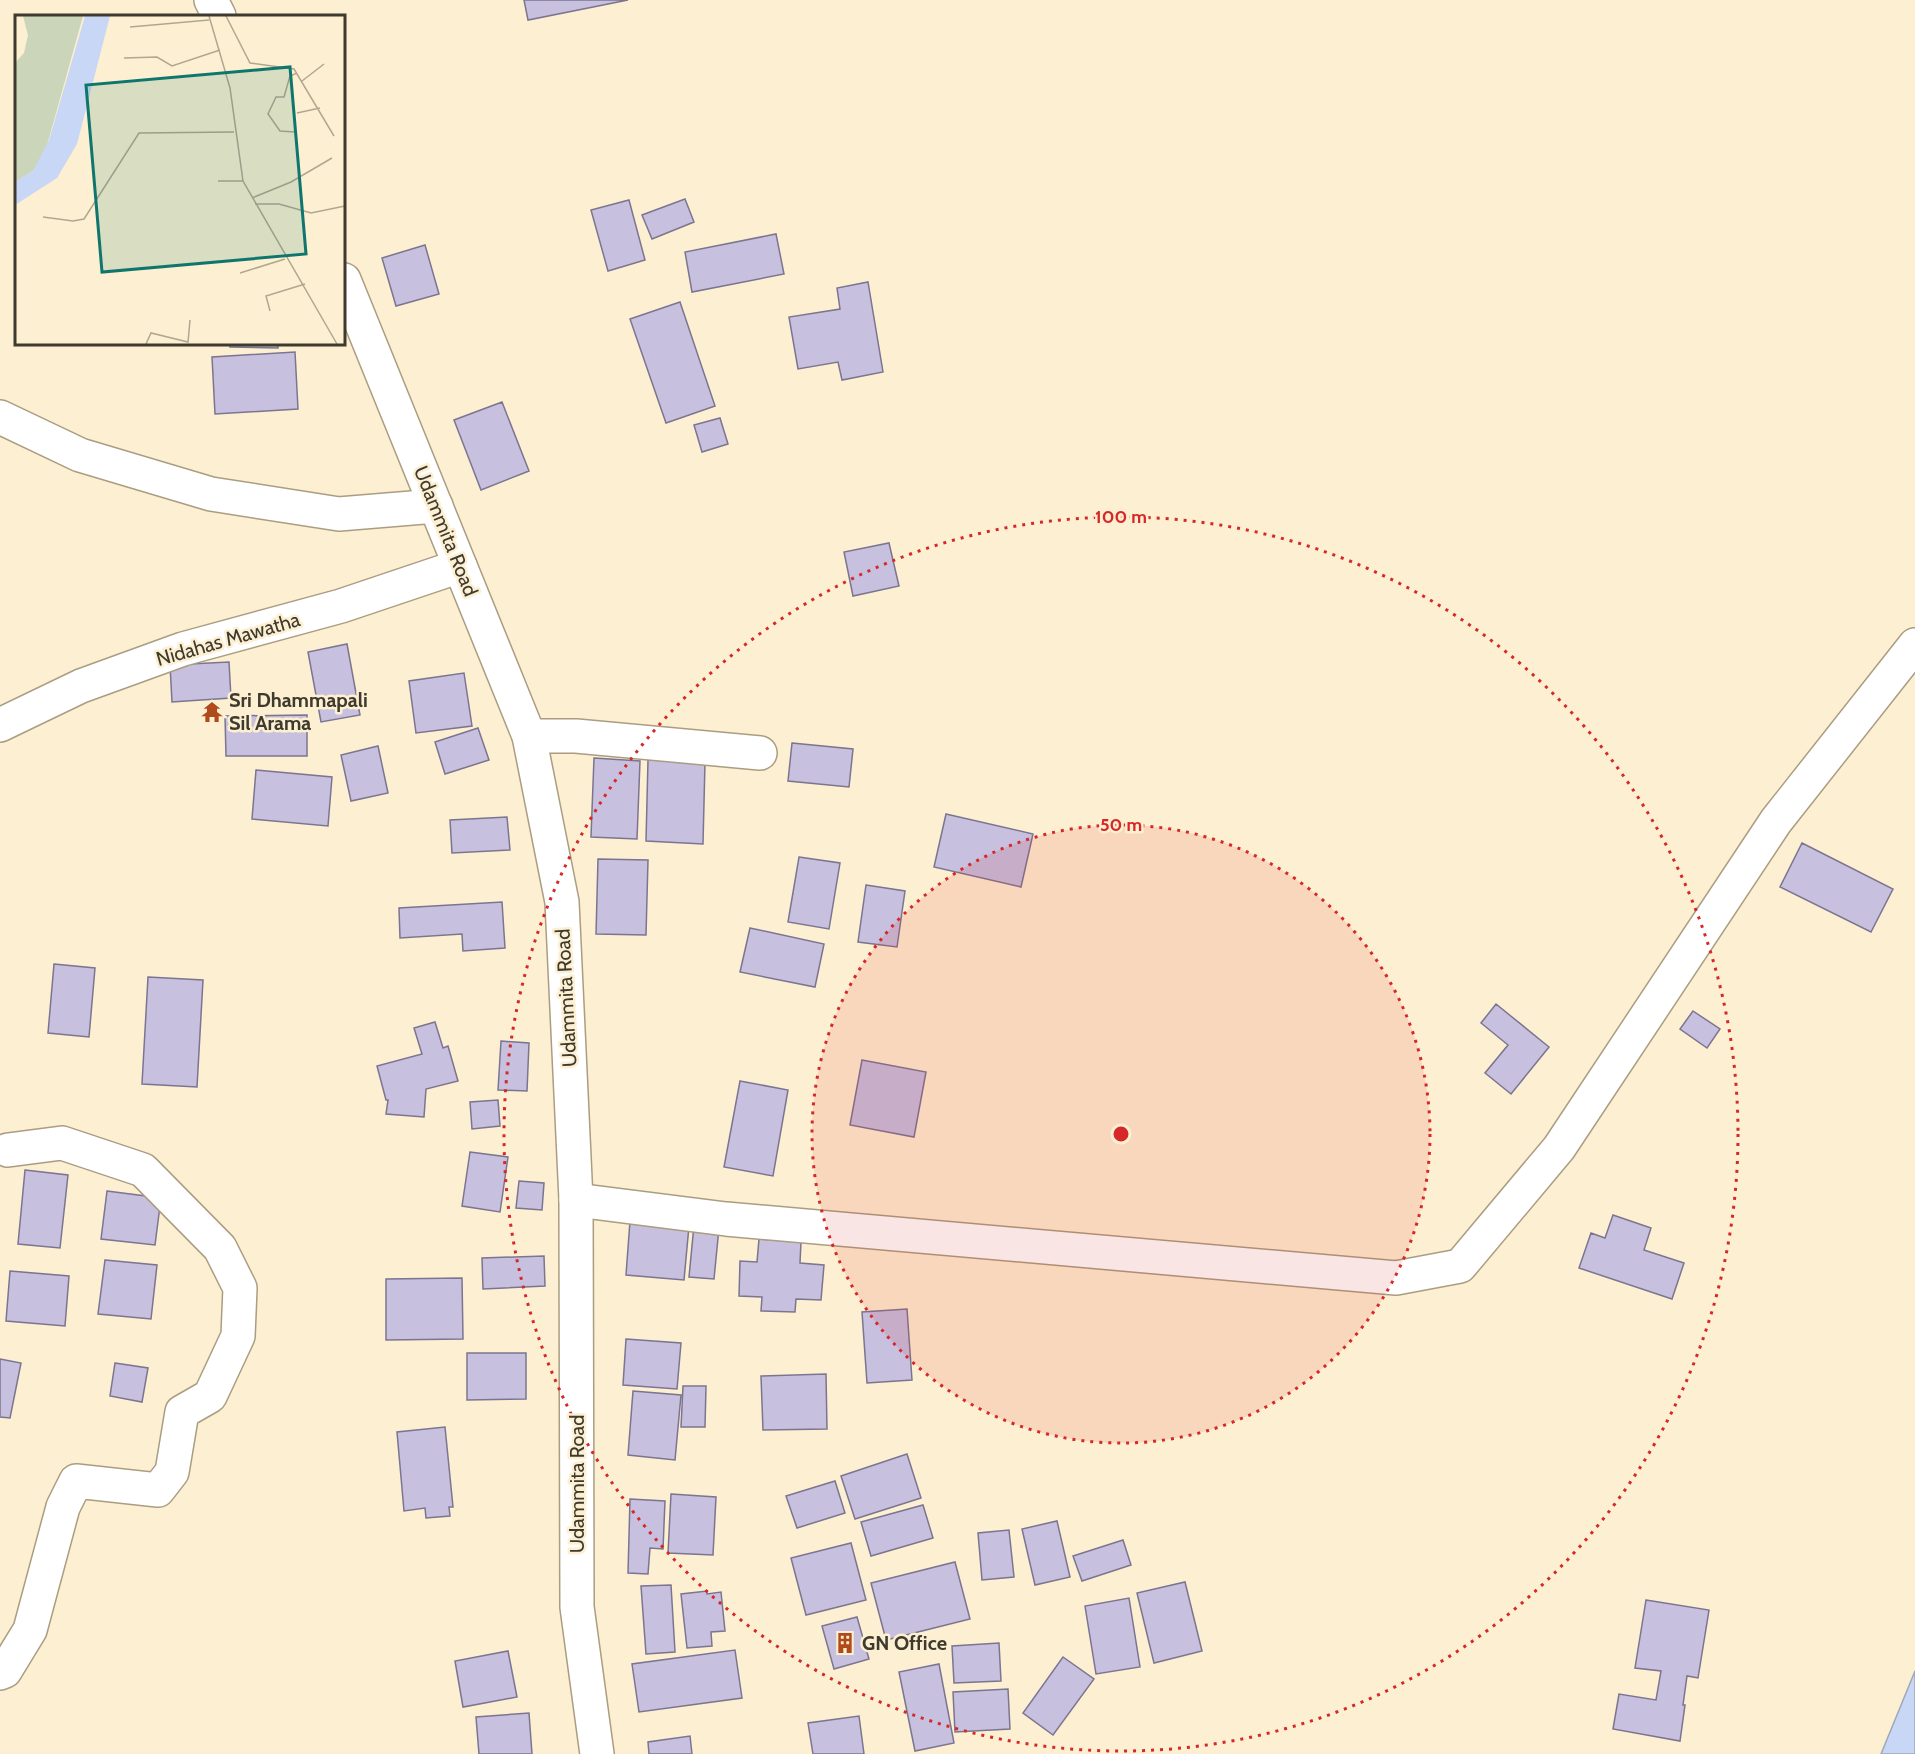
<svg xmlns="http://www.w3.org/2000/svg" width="1915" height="1754" font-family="Cabin,sans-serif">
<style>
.water{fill:#c8d7f5;stroke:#9fa8b9;stroke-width:1.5}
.building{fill:#c7c0df;stroke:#7b7590;stroke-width:1.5}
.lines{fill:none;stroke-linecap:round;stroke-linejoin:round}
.street-casing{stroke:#aa9d81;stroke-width:36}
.secondary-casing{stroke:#aa9d81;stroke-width:36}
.street{stroke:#fff;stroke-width:33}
.secondary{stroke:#fff;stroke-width:33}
.ring{fill:none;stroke:#d62828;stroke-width:3;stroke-dasharray:3 6}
.labels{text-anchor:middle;stroke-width:5;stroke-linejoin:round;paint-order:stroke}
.street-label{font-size:20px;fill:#3f3a2e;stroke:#fdefd1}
.poi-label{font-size:20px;font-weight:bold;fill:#3f3a2e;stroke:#fdefd1;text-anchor:start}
.inset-road{fill:none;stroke:#b1a790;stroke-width:1.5}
.view{fill:#0f766e;fill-opacity:0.15;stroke:#0f766e;stroke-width:3}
.inset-edge{fill:none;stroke:#3f3a2e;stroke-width:3}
.centre{fill:#d62828;stroke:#fdefd1;stroke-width:3}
.ring-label{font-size:18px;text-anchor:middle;font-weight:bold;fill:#d62828;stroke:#fdefd1;stroke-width:5;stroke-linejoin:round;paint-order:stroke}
</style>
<rect width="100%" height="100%" fill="#fdefd1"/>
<path class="water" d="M1915,1671v83h-34z"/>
<path class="building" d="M524,0h104l-100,20z
M685,199l9,23 -42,17 -10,-24z
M629,200l16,60 -37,11 -17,-61z
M776,234l8,40 -92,18 -7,-40z
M425,245l14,49 -43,12 -14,-48z
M868,282l15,90 -41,8 -4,-18 -40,7 -9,-52 51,-8 -3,-21z
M680,302l35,104 -49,17 -36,-104z
M230,344h48v4l-48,-1z
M295,352l3,57 -83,5 -3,-57z
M502,402l27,69 -48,19 -27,-70z
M720,418l8,26 -26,8 -8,-27z
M889,543l10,43 -46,10 -9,-44z
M347,644l13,71 -39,7 -13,-70z
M229,662l2,36 -59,4 -2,-37z
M464,673l8,53 -56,7 -7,-52z
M307,715v41h-81l-1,-40z
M478,728l11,32 -44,14 -10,-32z
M792,743l61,6 -4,38 -61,-6z
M378,746l10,47 -37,8 -10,-46z
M594,758l46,3 -3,78 -46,-2z
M648,760l57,2 -2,82 -57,-3z
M256,770l76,7 -4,49 -76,-7z
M946,814l87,20 -12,53 -87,-20z
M507,817l3,33 -58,3 -2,-33z
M1802,843l91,46 -22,43 -91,-45z
M799,857l41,6 -11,66 -41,-7z
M598,859l50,1 -2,75 -50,-1z
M866,885l39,6 -8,56 -39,-5z
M502,902l3,46 -42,3 -1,-17 -62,4 -1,-30z
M750,928l74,16 -9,43 -75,-15z
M54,964l41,4 -6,69 -41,-4z
M148,977l55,3 -6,107 -55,-3z
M1496,1004l53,43 -38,47 -26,-21 23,-28 -27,-22z
M1693,1011l27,18 -13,19 -27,-19z
M435,1022l8,26 5,-2 10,35 -32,8 -2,28 -38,-3 2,-14h-2l-9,-34 45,-12 -8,-26z
M501,1041l28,2 -2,48 -29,-1z
M862,1060l64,12 -12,65 -64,-12z
M740,1081l48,9 -15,86 -49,-9z
M498,1100l2,26 -28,3 -2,-27z
M470,1152l38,5 -8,55 -38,-6z
M25,1170l43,5 -8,73 -42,-4z
M519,1181l25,2 -2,27 -26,-2z
M107,1191l54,7 -6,47 -54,-6z
M1613,1215l38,13 -7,22 40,13 -12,36 -93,-31 12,-35 14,5z
M630,1221l59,5 -5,54 -58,-5z
M694,1225l25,3 -5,51 -25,-2z
M759,1239l42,3 -1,21 24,2 -3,35 -25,-1 -1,13 -34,-1 1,-14 -23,-1 1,-35 17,1z
M544,1256l1,30 -62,3 -1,-31z
M105,1260l52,5 -6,54 -53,-5z
M10,1271l59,5 -4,50 -59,-5z
M462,1278l1,61 -77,1v-61z
M907,1309l5,71 -45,3 -5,-71z
M626,1339l55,4 -4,46 -54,-4z
M467,1353h59v46l-59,1z
M0,1359l21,4 -11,55 -10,-1z
M115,1363l33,5 -6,34 -32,-6z
M826,1374l1,55 -64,1 -2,-54z
M683,1386h23l-1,41h-24z
M633,1391l48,4 -6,65 -47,-5z
M445,1427l8,80h-4l1,9 -24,2 -1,-10 -21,3 -7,-79z
M907,1454l14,44 -66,21 -14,-43z
M835,1481l10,32 -48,15 -11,-32z
M671,1494l45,3 -3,58 -45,-2z
M630,1499l35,2 -2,48 -13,-1 -2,26 -20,-1z
M923,1505l10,33 -62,18 -10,-34z
M1057,1521l13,56 -35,8 -13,-56z
M1009,1530l5,47 -32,3 -4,-47z
M1123,1540l8,25 -49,16 -9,-25z
M851,1543l15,57 -60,15 -15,-57z
M955,1562l15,57 -84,21 -15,-57z
M1185,1582l17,69 -48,12 -17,-70z
M671,1585l4,67 -29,2 -5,-68z
M707,1591v3l14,-2 4,39 -14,1 1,14 -25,2 -6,-54z
M1129,1598l11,69 -44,7 -11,-68z
M1646,1600l63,10 -11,68 -11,-2 -4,29h2l-5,36 -67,-12 6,-35 37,6 5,-29 -26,-3z
M857,1617l12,42 -35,10 -12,-43z
M999,1643l2,38 -47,2 -2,-37z
M735,1650l7,48 -103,14 -7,-48z
M508,1651l9,46 -54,10 -8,-46z
M1063,1657l31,22 -41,56 -30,-22z
M939,1664l15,79 -39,8 -16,-79z
M1008,1689l2,40 -55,3 -2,-40z
M529,1713l3,41h-53l-3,-37z
M859,1716l5,38h-51l-5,-31z
M690,1736l2,18h-43l-1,-12z"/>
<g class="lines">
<defs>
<path id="street" d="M0,417l80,38 131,39 128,20 97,-8
M0,725l81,-39 102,-37 158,-43 119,-40
M529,736h47l184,17
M576,1200l150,19 670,59 64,-12 99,-118 217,-327 139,-176
M0,1673l5,-2 25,-41 33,-123 13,-26 82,9 14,-18 10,-60 28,-16 28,-60 2,-48 -20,-40 -77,-78 -81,-27 -54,7"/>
<path id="secondary" d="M211,0l8,16
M344,280l185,456 33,166 14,298 1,407 20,147"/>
</defs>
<use href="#street" class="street-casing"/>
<use href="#secondary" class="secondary-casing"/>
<use href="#street" class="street"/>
<use href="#secondary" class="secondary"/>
</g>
<circle cx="1121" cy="1134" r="309" fill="#d62828" fill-opacity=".12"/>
<g class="ring">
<circle cx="1121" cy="1134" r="309"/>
<circle cx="1121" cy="1134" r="617"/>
</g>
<defs>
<symbol id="temple-bare" viewBox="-9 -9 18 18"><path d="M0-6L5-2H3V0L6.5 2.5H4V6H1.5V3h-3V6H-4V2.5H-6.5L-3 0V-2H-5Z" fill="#af4a1b" stroke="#fdefd1" stroke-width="2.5" paint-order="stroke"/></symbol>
<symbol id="building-bare" viewBox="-9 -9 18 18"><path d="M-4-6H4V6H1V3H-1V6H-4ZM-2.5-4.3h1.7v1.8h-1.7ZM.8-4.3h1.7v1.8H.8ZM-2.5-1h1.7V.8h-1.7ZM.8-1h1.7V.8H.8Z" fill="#af4a1b" stroke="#fdefd1" stroke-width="2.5" paint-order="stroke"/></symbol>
</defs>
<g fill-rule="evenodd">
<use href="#temple-bare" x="197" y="697" width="30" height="30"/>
<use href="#building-bare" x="830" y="1628" width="30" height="30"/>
</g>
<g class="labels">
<g class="street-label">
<text transform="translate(446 531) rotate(68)" y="7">Udammita Road</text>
<text transform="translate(228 639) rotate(-16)" y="7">Nidahas Mawatha</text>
<text transform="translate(566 998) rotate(-93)" y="7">Udammita Road</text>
<text transform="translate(577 1484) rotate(-90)" y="7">Udammita Road</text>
</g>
<g class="poi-label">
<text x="229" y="707">Sri Dhammapali<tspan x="229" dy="23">Sil Arama</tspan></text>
<text x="862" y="1650">GN Office</text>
</g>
</g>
<g transform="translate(15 15)">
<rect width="330" height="330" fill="#fdefd1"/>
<path d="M8,1h60l-37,133 -13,22 -18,11v-119l9,-10 4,-18z" fill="#cbd5b9"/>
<path d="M70,1h25l-33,128 -20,34 -42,27v-23l18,-11 16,-31z" fill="#c8d7f5"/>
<path class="inset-road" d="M194,1l21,72 13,93 94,163M211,1l24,47 44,6 40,67M115,12l79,-7M109,43l33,-1 15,9 48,-16M287,66l22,-17M282,98l23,-5M280,117l-15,-1 -12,-17 8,-17h8l6,-21 7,-3M203,166h25M237,183l39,-16 41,-24M240,189h24l32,9 34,-7M28,202l30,4 11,-2 55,-86 95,-1M225,258l45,-14M255,296l-4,-15 39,-12M131,329l5,-11 37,9 2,-22"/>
<path class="view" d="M275,52l16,187 -204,18 -16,-187z"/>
<rect width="330" height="330" class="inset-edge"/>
</g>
<circle cx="1121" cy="1134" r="9" class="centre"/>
<g class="ring-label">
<text x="1121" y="523">100 m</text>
<text x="1121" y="831">50 m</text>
</g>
</svg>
